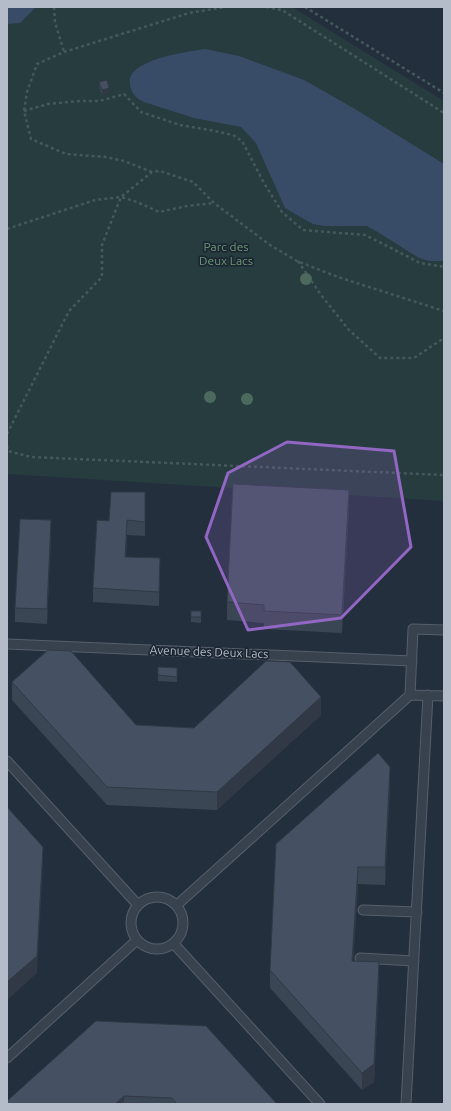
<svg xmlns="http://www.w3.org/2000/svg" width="451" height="1111" font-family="Ubuntu,sans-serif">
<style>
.green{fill:#263c3f}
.water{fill:#394c67}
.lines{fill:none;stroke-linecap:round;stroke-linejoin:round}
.service-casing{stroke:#565f6c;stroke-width:11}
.path{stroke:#44595c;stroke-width:2.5;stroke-dasharray:3 3;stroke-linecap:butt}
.service{stroke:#38414e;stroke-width:9}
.tree{fill:#4b6a5d}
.wall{fill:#3b4654}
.shaded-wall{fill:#303945}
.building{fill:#455162;stroke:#303945}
.marked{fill:#9266c3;fill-opacity:0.2;stroke:#9266c3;stroke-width:3;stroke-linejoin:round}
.labels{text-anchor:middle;stroke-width:3.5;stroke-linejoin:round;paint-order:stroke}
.park-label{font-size:12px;fill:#6b9a76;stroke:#1d2633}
.street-label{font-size:12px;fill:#b4bcc9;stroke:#1d2633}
</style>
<rect width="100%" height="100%" fill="#242f3e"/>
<path class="green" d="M7,7h285l152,94v400l-437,-27z"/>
<path class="water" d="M7,7h27l1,1 -15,15 -13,1z
M205,49l34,7 65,24 51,29 89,55v97h-15l-10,-3 -43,-27 -9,-5h-42l-12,-2 -18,-10 -10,-6 -29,-65 -15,-16 -47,-9 -50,-16c-8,-4 -13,-8 -14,-18 -4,-25 58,-32 75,-35z"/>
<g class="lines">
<defs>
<path id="service" d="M444,630l-31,-1 -3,66 34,1
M7,644l405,17
M7,761l131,144
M131 923a26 26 0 1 1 52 0a26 26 0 1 1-52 0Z
M177,905l233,-210
M363,910l54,2
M174,944l146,160
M360,958l54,3
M7,1058l130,-118
M406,1104l22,-409"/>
</defs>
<use href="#service" class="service-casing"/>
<path class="path" d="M54,7l1,15 9,30
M266,7l16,3 162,103
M305,7l139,86
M24,111l24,-7 31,-3h21l24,-7 17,18 39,13 30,5 23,5 9,6 22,42 18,29 21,18 62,5 24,12 31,16 24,4
M152,172l-28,-11 -18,-4 -40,-3 -35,-15 -7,-28 3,-19 10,-28 27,-12 125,-39 36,-6
M7,229l88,-29 26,-3 16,5 22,10 28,-6 27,-3
M298,261l23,34 28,35 31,28h34l27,-18 3,2
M7,434l62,-123 33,-34v-32l19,-48 31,-25 8,-1 33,11 21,21 56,42 27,16 41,16 106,34
M7,446l1,5 23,6 413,18"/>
<use href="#service" class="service"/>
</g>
<g class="tree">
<circle cx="306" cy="279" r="6"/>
<circle cx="210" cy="397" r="6"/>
<circle cx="247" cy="399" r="6"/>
</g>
<path class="wall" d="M99,82l10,11 -7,2 -3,-8z
M145,492v44l-18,-1 -1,22 34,1 -1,48 -66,-4v-14l16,-67z
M349,508l-7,125 -78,-4v-6l-37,-3v-18z
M51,535l-4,89 -32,-2v-14z
M191,611h10v12l-10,-1z
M177,674v8l-19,-1v-6z
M12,682l124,43 58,3 127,-13 -104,95 -110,-5 -95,-105z
M390,784l-5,101 -27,-1 -5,77 26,19 -5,102 -12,8 -92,-102v-18z
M96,1021l181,83h-270z"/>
<path class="shaded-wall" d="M109,88v5l-7,2v-5z
M349,490v18l-7,125v-18z
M51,520v15l-4,89v-15z
M127,520v15l-2,37v-15z
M321,697v18l-104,95v-18z
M390,767v17l-5,101v-18z
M43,847v17l-6,109 -30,27v-18z
M358,867v17l-6,95v-18z
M379,962v18l-5,102 -12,8v-17z
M124,1096v8h-9z"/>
<path class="building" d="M107,80l2,8 -7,2 -3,-8z
M233,484l116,6 -7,125 -78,-4v-6l-37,-3z
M111,492h34v30l-18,-2 -2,37 35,1 -1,34 -66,-4 4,-68 12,1z
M20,519l31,1 -4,89 -32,-1z
M191,611h10v6h-10z
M48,650l23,1 65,74 58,3 72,-67 24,1 31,35 -104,95 -110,-5 -95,-105z
M158,667l19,1v9l-19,-2z
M378,753l12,14 -5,100h-27l-6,94 27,1 -5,102 -12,9 -92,-103 6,-126z
M7,807l36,40 -6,109 -30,26z
M96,1021l110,5 71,78h-100l-5,-6 -48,-2 -9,8h-108v-3z"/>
<path class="marked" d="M287,442l107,9 17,96 -70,71 -93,12 -42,-93 22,-64z"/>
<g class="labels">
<g class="park-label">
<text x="226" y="251">Parc des<tspan x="226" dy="14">Deux Lacs</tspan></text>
</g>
<g class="street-label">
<text transform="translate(209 652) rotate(2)" y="4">Avenue des Deux Lacs</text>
</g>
</g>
<rect width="451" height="1111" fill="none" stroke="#b4bcc9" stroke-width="16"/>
</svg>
